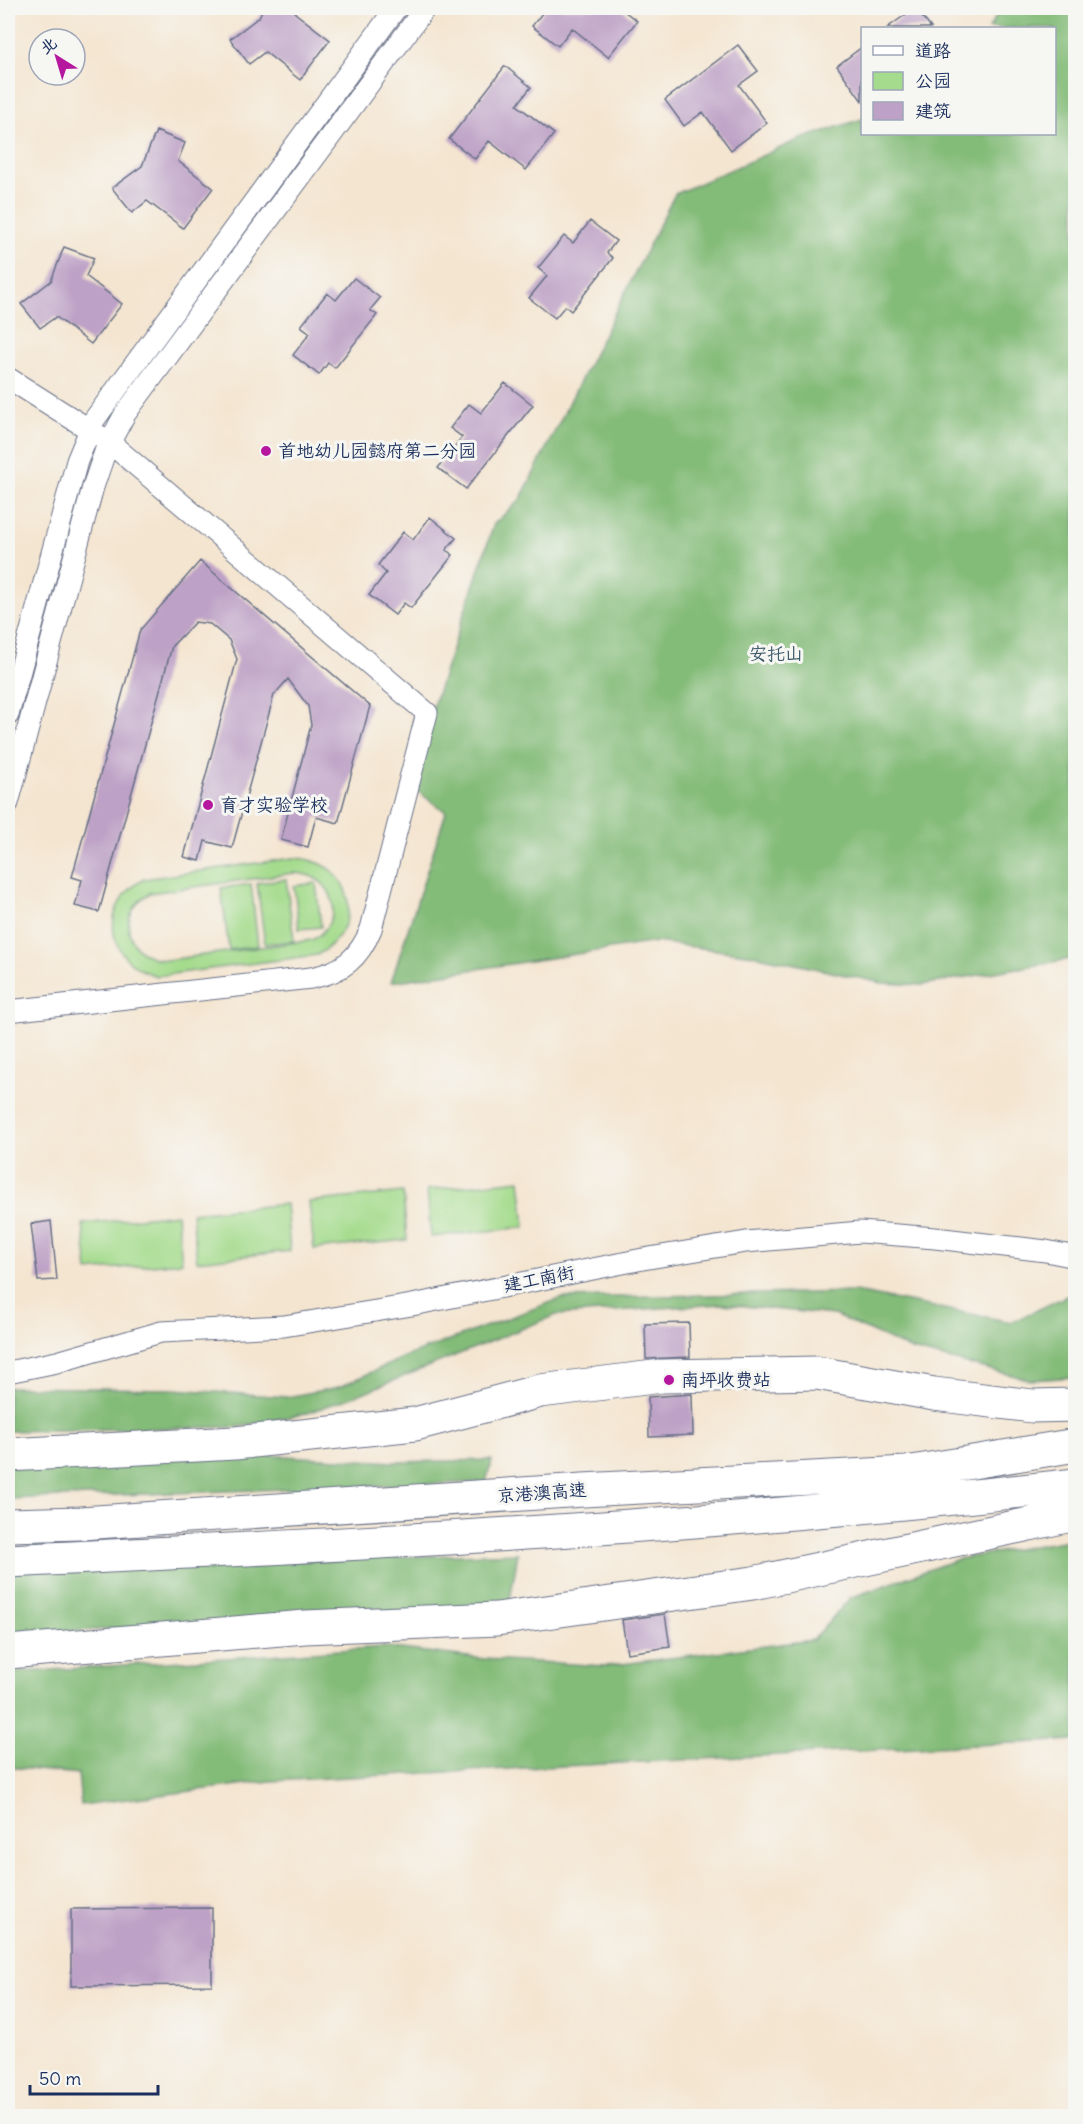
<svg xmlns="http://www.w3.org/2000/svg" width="1083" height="2124" font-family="Delius,'LXGW WenKai TC',sans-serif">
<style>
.green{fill:#a4db8c;stroke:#608575;stroke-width:1.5;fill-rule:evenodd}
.forest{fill:#83bb78;stroke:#4f756b;stroke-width:1.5}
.building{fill:#bda1c6}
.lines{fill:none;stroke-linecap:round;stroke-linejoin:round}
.street-casing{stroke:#676f86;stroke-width:23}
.highway-casing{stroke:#676f86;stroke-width:35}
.street{stroke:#fff;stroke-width:21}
.highway{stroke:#fff;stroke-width:33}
.poi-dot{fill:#b5179e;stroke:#f6f6f2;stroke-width:2}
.labels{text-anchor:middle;stroke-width:6;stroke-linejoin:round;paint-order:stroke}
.poi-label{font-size:18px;fill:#1b2f5e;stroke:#f6f6f2;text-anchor:start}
.park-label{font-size:18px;fill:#3d5a6a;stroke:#f6f6f2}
.street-label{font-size:18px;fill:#1b2f5e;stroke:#f6f6f2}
</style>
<rect width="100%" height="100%" fill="#f6f6f2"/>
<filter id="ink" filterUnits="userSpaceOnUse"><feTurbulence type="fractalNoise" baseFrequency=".0167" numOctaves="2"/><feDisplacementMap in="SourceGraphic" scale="12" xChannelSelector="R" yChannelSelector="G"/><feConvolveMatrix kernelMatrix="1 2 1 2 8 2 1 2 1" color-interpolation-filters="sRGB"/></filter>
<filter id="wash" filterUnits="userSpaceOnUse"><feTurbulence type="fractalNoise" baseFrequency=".008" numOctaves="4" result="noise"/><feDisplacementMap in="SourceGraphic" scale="24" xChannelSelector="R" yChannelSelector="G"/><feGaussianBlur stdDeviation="1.35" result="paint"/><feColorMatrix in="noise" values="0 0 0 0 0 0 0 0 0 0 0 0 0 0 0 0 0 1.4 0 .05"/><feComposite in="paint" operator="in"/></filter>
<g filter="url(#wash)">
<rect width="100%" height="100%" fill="#f4e5d0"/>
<path class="green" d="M293,858c60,0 76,68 24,97l-160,21c-52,-14 -59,-71 -13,-97zM294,873c42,1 53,47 18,67l-144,20c-42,-1 -54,-46 -18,-67z
M286,879l8,62 -29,3 -8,-61z
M316,883l5,44 -22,2 -5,-43z
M251,884l7,62 -29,4 -8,-62z
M520,1180l5,47 -94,10 -4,-47z
M403,1192l4,48 -93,9 -5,-47z
M286,1204l4,47 -93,10 -5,-48z
M177,1214l5,48 -94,9 -5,-47z"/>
<path class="forest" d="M1001,8h74v950l-153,27 -40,-2 -128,-28 -98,-13 -265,40 55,-170 -29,-21 15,-82 62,-185 26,-24 155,-306 123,-54 64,-21v15h192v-106h-65z
M856,1292l156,30 63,-30v85l-44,3 -119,-30 -78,-35 -112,-11 -166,11 -206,83 -46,16 -66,13 -230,4v-44l165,2 114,8 52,-10 68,-31 155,-58z
M247,1454l147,8 98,-2 -6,22 -478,17v-35z
M1075,1539v201l-804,41 -190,24 -3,-31 -70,-7v-94l376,-26 101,12 121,7 207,-26 37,-42 108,-39z
M518,1553l-9,53 -501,29v-65z"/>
<g id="blocks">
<path class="building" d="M263,8h34l-2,5 35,27 -30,40 -35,-28 -16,12 -19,-25 29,-22z
M546,8h74l17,13 -29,36 -36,-29 -14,18 -26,-20z
M915,8l16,20h-44z
M738,45l20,26 -19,14 28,38 -36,27 -28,-38 -19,14 -19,-26z
M862,47v54l-25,-35z
M505,66l26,21 -14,18 37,29 -28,36 -37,-29 -14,18 -26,-20z
M156,131l29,12 -7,18 35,27 -30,40 -36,-27 -15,12 -20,-25 30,-22z
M590,221l26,20 -9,12 6,5 -42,53 -6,-5 -10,12 -26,-20 18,-22 -9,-8 26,-32 9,7z
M64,247l30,11 -8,18 36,28 -31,40 -35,-27 -16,11 -19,-24 30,-23z
M354,278l26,20 -10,12 7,5 -42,53 -7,-5 -9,12 -26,-20 17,-22 -9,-7 26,-33 9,7z
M505,383l28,22 -67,84 -28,-21 24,-31 -12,-9 19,-24 12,9z
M430,517l26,21 -10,12 7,5 -42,53 -7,-5 -9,12 -26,-20 17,-22 -8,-8 25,-33 10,8z
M200,561l170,145 -32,117 -22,-6 -8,30 -27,-7 30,-115 -3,-19 -20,-27 -14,16 -42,153 -27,-7 -5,20 -16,-4 53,-198 -8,-19 -19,-16 -15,-2 -23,24 -73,266 -24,-6 7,-26 -10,-3 68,-247z
M51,1221l6,59 -19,1 -7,-57z
M689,1323l1,34 -44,2 -1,-35z
M692,1394l1,41 -44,2 -1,-40z
M665,1614l5,33 -43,6 -5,-33z
M212,1908v77l-141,1v-77z"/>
</g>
</g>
<g filter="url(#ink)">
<use href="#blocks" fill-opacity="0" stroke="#676f86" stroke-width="1.5"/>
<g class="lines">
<defs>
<path id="street" d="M8,378l101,64 318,271 -56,216c-12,29 -28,43 -60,49l-303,33
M8,715l69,-254 17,-41 302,-412
M8,803l85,-316 13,-38 19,-35 300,-406
M8,1372l49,-10 104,-30 123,-6 128,-21 231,-46 103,-17 114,-10 75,6 111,13 30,6"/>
<path id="highway" d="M8,1455l227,-12 180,-19 125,-33 122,-15 155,-3 117,21 98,12 44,-1
M8,1525l73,-2 502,-33 323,-17 170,-28
M8,1561c357,-17 712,-35 1068,-76
M8,1652l297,-25 192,-8 256,-36 323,-69"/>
</defs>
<use href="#street" class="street-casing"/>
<use href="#highway" class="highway-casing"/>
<use href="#street" class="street"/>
<use href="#highway" class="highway"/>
</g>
</g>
<g class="poi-dot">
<circle cx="266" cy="451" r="6"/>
<circle cx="208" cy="805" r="6"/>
<circle cx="669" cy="1380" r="6"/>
</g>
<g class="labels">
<g class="poi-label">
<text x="278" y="457">首地幼儿园懿府第二分园</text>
<text x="220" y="811">育才实验学校</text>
<text x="681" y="1386">南坪收费站</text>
</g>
<g class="park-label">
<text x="776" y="660">安托山</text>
</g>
<g class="street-label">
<text transform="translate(539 1279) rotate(-11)" y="6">建工南街</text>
<text transform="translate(542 1493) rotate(-4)" y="6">京港澳高速</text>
</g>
</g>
<rect width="1083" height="2124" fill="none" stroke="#f6f6f2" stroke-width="30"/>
<rect x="861" y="27" width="195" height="108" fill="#f6f6f2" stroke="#9ea6b7" stroke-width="1.5"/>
<rect x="873" y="46" width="30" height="9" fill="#ffffff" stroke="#9ea6b7" stroke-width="1.5"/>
<text x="915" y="57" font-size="18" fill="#1b2f5e">道路</text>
<rect x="873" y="72" width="30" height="18" fill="#a4db8c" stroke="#9ea6b7" stroke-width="1.5"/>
<text x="915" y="87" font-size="18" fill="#1b2f5e">公园</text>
<rect x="873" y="102" width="30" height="18" fill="#bda1c6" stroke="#9ea6b7" stroke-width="1.5"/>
<text x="915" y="117" font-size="18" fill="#1b2f5e">建筑</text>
<g transform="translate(57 57) rotate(323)"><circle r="28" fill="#f6f6f2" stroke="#9ea6b7" stroke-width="1.5"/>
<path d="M0-4.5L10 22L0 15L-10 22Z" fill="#b5179e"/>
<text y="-9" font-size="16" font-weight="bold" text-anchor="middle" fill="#1b2f5e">北</text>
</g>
<path d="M30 2085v9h128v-9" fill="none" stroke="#1b2f5e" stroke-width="3"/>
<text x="39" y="2085" font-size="18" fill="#1b2f5e" stroke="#f6f6f2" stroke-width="4.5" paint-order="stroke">50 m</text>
</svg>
